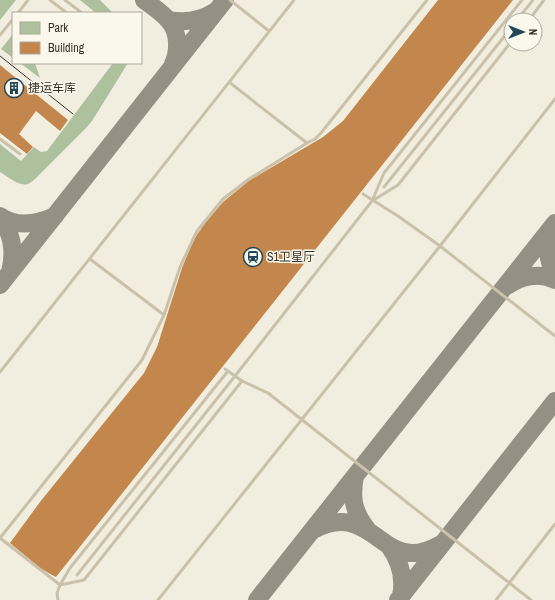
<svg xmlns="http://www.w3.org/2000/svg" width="555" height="600" font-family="'Archivo Narrow','Noto Sans SC',sans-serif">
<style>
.green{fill:#adc19f}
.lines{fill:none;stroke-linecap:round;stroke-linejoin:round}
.taxiway{stroke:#959084;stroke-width:18}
.building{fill:#c3864c}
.lane{stroke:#cac1aa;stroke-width:3}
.tram{stroke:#38322a;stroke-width:1}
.labels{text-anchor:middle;stroke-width:3;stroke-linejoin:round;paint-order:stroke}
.poi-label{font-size:12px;fill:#38322a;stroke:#faf7eb;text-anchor:start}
</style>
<rect width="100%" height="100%" fill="#f2eedf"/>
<path class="green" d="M0,0h16l-16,20z
M80,0h20l13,13h-17z
M13,34v24l-12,-9z
M20,63h15l5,15z
M113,63h15l-36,58 -6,7 -53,53c-1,0 -4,3 -5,3 -9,3 -21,-8 -28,-12v-28l21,17 13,-14 7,5 6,-1z"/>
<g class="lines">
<path class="taxiway" d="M144,0c8,6 20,14 25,21 10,11 10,30 4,43
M169,20c17,3 31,1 45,-8
M0,216c17,12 37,8 55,0
M0,218c13,16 15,34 10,54
M550,230c-4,16 -3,30 5,44
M0,285l225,-285
M507,286c14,-10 32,-14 48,-6
M355,476c-4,22 -2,35 12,53
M313,530c28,-15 44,-8 68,10 9,7 19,13 31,13 11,0 20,-4 29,-9
M389,546c11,15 16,31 12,50
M257,600l298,-377
M398,600l157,-199"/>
</g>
<path class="building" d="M438,0h75l-457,577 -4,-2 -12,-7 -30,-25 30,-41 104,-129 13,-26 25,-79 9,-22 5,-10 10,-14 17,-20 27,-22 73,-43 20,-16z
M0,65l68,55 -8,11 -24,-20 -17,23 14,13 -6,7 -27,-21z"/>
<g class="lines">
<path class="lane" d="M50,0l17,13
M65,0l17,13
M230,0l39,31
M18,13l10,-13
M517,20l16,-20
M529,20l15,-20
M0,35l13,-16
M229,82l78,61
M0,139l20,15
M384,187l127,-159
M363,194l35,22 42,30 115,90
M372,201l26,-16 113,-143
M90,259l74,56
M225,369l17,12 26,12 263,207
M0,372l294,-372
M77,575l158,-199 137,-175 12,-28 138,-173
M60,585l24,-5 158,-199
M60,585l10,-17 158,-197
M58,600l-1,-7 3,-8 -60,-47 142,-178 22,-45 16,-48 17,-36 26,-32 26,-20 58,-36 8,-4 6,-6 106,-133
M158,600l282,-354 115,-147
M496,600l59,-76"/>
<path class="tram" d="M0,56l73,58"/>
</g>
<defs>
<symbol id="building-ring" viewBox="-11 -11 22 22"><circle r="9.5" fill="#faf7eb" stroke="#204759" stroke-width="1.5"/><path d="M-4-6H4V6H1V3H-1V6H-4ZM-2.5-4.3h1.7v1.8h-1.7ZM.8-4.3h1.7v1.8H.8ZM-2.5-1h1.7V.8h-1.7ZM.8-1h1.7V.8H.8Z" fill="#204759"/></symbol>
<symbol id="station-ring" viewBox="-11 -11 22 22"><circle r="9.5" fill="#faf7eb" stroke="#204759" stroke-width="1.5"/><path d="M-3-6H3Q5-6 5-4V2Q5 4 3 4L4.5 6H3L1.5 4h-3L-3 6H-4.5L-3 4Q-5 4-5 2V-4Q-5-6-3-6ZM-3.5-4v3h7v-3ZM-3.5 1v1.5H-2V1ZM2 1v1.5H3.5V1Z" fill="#204759"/></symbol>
</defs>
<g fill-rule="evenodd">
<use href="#building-ring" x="3" y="77" width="22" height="22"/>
<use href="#station-ring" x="242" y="246" width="22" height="22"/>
</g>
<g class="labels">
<g class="poi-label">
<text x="28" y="92">捷运车库</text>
<text x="267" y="261">S1卫星厅</text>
</g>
</g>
<rect x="12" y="12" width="130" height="52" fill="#faf7eb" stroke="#aca89e"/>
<rect x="20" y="22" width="20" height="12" fill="#adc19f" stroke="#aca89e"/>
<text x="48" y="32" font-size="12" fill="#38322a">Park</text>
<rect x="20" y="42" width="20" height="12" fill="#c3864c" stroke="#aca89e"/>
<text x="48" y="52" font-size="12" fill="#38322a">Building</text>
<g transform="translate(523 32) rotate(90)"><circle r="19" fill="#faf7eb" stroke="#aca89e"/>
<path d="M0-3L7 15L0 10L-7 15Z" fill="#204759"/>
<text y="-6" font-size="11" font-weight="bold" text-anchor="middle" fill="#38322a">N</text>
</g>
</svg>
